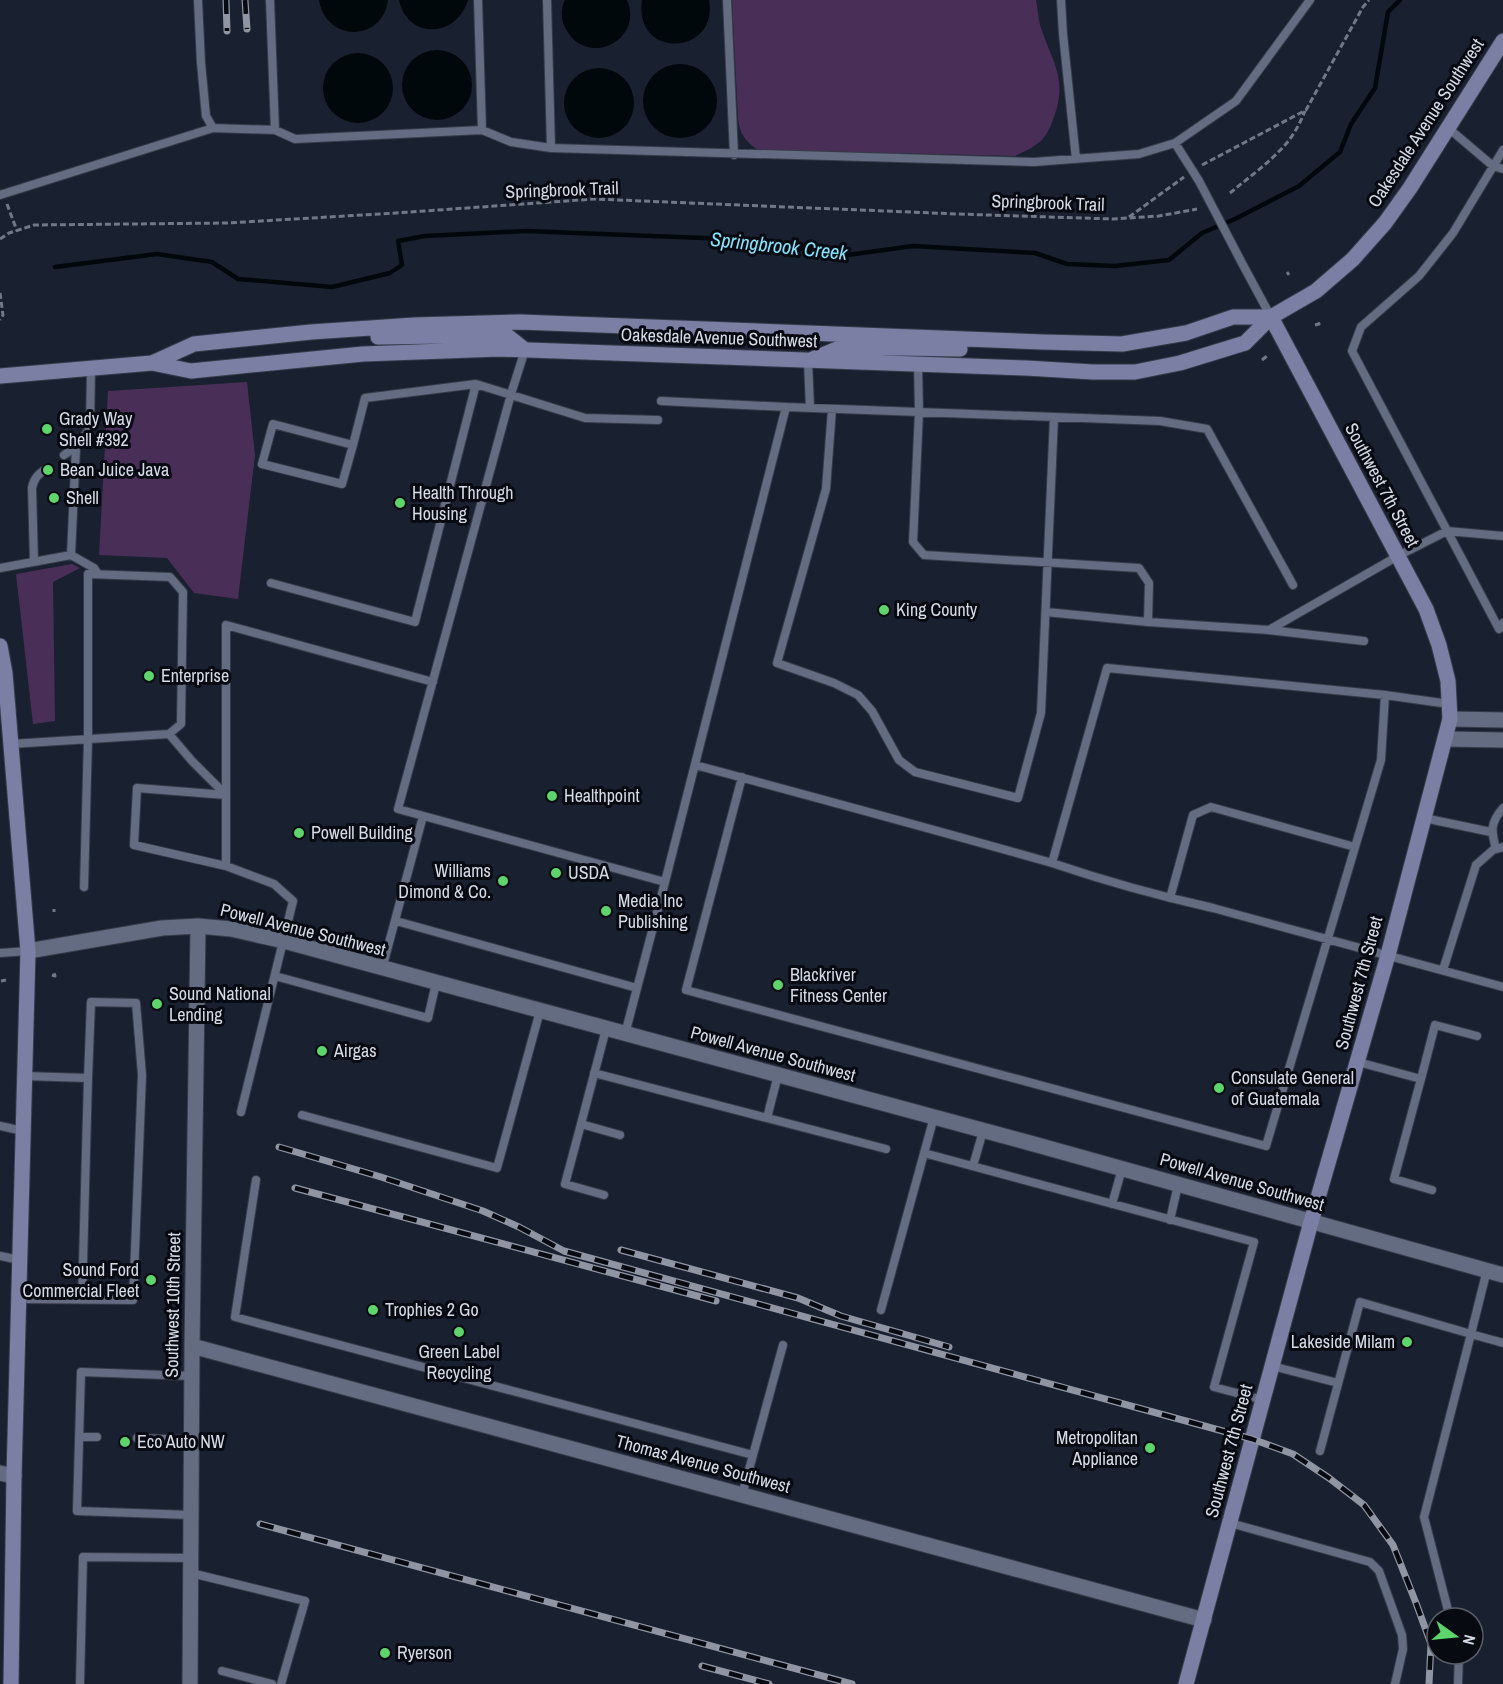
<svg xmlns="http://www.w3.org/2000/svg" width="1503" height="1684" font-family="'Archivo Narrow',sans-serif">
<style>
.green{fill:#492f57}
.water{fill:#01080b}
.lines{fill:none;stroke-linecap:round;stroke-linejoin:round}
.stream{stroke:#01080b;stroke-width:4.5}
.lane-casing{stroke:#363b49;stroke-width:10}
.street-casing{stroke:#363b49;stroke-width:17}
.secondary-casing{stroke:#363b49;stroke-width:17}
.path{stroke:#717886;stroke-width:3;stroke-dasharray:6 3;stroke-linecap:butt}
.lane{stroke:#636c80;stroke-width:8}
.street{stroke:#636c80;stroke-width:15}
.secondary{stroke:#7b7fa3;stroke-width:15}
.rail-casing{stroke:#8f95a2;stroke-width:7}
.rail{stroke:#070a11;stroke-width:4.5;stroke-dasharray:14;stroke-linecap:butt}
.lane-bridge-casing{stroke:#363b49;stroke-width:10;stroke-linecap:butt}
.lane-bridge{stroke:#636c80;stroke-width:8}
.poi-dot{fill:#5ed56b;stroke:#070a11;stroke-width:2}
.labels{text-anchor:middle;stroke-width:6;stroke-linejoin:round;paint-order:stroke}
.street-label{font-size:18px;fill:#d5dbe6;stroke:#070a11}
.poi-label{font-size:18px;fill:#d5dbe6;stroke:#070a11;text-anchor:start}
.water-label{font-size:20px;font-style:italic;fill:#85e4fe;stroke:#070a11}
</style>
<rect width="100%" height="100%" fill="#192030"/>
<path class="green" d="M732,0h304c2,9 2,19 5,28 11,33 26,50 14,86 -9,27 -15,30 -40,42l-257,-6c-13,-9 -18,-16 -20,-31z
M247,382l8,73 -17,144 -44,-6 -27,-35 -68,-3 9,-164z
M72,564l8,4 -27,14 2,139 -22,3 -17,-150z"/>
<path class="water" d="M319,0h69c-5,42 -62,43 -69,0z
M399,0h69c-12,39 -61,39 -69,0z
M565,0h62c17,39 -38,68 -60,31 -6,-9 -7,-21 -2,-31z
M642,0h67c10,56 -76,60 -67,0z
M402 85a35 35 0 1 1 70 0a35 35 0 1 1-70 0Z
M323 88a35 35 0 1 1 70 0a35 35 0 1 1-70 0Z
M643 101a37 37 0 1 1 74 0a37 37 0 1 1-74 0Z
M564 103a35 35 0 1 1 70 0a35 35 0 1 1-70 0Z"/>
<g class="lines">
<path class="stream" d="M55,267l102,-13 55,8 26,17 94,8 58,-14 12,-8 -4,-24 27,-5 101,-5 228,9 86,16 73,-10 122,7 32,11 48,2 54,-6 33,-27 33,-14 64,-33 41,-34 11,-28 24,-36 13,-76 12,-12"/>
<defs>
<path id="lane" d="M198,0l3,63 5,53 7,12
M270,0l5,130
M478,0l4,130
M547,0l4,148
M727,0l7,155
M1061,0l2,34 13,125
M1447,127l46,39 10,3
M1175,143l24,38
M1503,150l-50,83 -34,43 -58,51 -9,24 147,278 4,-6
M0,195l213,-67 62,2 20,9 187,-9 29,12 40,6 483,14 105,-8 36,-11 61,-42 74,-101
M1243,265l28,52
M525,350l-14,44 -113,415 267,73 121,-475
M808,361l2,47
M918,364l1,48 -6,130 11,13 215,13 10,15 -1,39
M661,401l125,6 374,14 47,8 86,156
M832,409l-6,80 -49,174 57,20 24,12 14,16 27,49 16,12 103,26 23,-85 13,-296
M353,445l-11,39 -80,-20 11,-40 80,21 12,-47 111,-14 109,34 73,2
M64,455l12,-8
M71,555l23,13 4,6
M34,561l-2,-73c2,-11 7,-14 15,-20
M0,568l71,-13 5,-108 14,-19 1,-60
M271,583l144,39 61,-238
M1046,612l102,10 121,8 95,11
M1269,630l129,-74 49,-25 56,5
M1385,695l64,9
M169,734l23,27 34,34
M11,744l158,-10 12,-10 2,-132 -13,-15 -82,-3v165l-4,148
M695,765c119,32 238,64 357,98l55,-195 278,27 -4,65 -115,386 -580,-156 56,-213
M226,795l-89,-7 -3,57 92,21 48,18 19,17 -52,211
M1424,818l67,14
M1496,849c-5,-18 -6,-26 7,-41
M1052,863c53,18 107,33 161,45l290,79
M226,866v-241l207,57
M1170,898l23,-83 18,-8 144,40
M396,921l241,67
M0,953l28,-2
M382,969l41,-153
M1443,970l33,-105 17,-15 10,-3
M275,976l153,42 8,-35
M606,1029l-25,95 39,11
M625,1034l40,-152
M1358,1062l63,17 -27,100 38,11
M594,1073l292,76
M1421,1079l14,-54 42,11
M302,1115l195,53 43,-157
M767,1118l11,-43
M581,1124l-16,60 39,11
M0,1126l23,5
M924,1153l330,89 -40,145 49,13
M973,1166l10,-35
M256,1180l-21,137 518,138 30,-110
M1112,1204l10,-35
M1170,1220l8,-35
M0,1256l20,4
M19,1299l114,1 9,-225 -6,-72 -45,-1 -3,76 -64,-2
M82,1300l6,-222
M881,1310l53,-193
M1272,1366l66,17
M79,1437h18
M137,1438l54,2
M1320,1451l40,-149 111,32 16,-64
M742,1495l11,-40
M191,1515l-114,-4 4,-139 111,4
M1230,1523l140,39 9,9 23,64 1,14 -8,35
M191,1573l114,28 -24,83
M1450,1618l-26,-101 47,-183 32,9
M222,1671l50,13
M80,1684l3,-127 108,1
M1458,1684l1,-30"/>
<path id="street" d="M1450,719l53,1
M1445,739l58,1
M28,951l134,-23 36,-2 33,3 53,12 746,202 473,132
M192,1346l1012,274
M0,1473l14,3
M190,1684l2,-338 6,-420"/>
<path id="secondary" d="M378,337l128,-2 19,15
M813,359l29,-12 118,2
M152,363l42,-19 117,-12 104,-7 105,-3 522,20 80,2 64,-11 47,-16h38
M0,376l152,-13 39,8 172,-17 136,-5 527,19 67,4h42l45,-9 65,-20 26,-26 45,-26 37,-32 32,-36 25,-35 93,-147
M0,646l5,27 23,278 -14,525 -3,208
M1186,1684l125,-462 77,-267 62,-236 -2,-38 -9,-36 -13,-36 -155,-292"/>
</defs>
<use href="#lane" class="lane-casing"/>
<use href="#street" class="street-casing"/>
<use href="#secondary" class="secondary-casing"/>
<path class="path" d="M1202,165l104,-55 57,-103 6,-7
M1230,193c18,-15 39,-30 55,-48 9,-10 15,-22 20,-34
M7,204l10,27
M1129,217l55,-40
M0,239l9,-6 25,-8 193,-2 169,-10 198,-14 363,15 156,5 46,-3 38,-7
M1287,272l2,3
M0,293l3,22 -3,5
M1315,325l4,-1 -2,-4
M1262,360l5,-4
M54,909v3
M52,975l3,1 -1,-3
M1,981l5,-1"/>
<use href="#lane" class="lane"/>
<use href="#street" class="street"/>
<use href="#secondary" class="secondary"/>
<defs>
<path id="rail" d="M226,0l1,31
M245,0l2,29
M279,1147l102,30 102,34 36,16 45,24 688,188 41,15 36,24 35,27 29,40 23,58 15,41 -2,40
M295,1188l421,113
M621,1250l177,48 43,18 108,31
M260,1524l592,160
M702,1666l67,18"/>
</defs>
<use href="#rail" class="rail-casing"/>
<use href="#rail" class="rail"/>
<defs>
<path id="lane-bridge" d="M1199,181l44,84"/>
</defs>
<use href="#lane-bridge" class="lane-bridge-casing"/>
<use href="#lane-bridge" class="lane-bridge"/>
</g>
<g class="poi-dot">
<circle cx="47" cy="429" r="6"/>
<circle cx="48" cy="470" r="6"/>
<circle cx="54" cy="498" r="6"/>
<circle cx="400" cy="503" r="6"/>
<circle cx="884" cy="610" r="6"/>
<circle cx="149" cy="676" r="6"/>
<circle cx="552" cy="796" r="6"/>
<circle cx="299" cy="833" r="6"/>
<circle cx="556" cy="873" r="6"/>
<circle cx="503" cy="881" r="6"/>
<circle cx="606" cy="911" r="6"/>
<circle cx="778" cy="985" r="6"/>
<circle cx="157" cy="1004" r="6"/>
<circle cx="322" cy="1051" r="6"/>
<circle cx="1219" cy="1088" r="6"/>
<circle cx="151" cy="1280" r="6"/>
<circle cx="373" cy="1310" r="6"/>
<circle cx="459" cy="1332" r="6"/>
<circle cx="1407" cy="1342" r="6"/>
<circle cx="125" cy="1442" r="6"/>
<circle cx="1150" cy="1448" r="6"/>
<circle cx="385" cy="1653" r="6"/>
</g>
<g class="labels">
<g class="street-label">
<text transform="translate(1426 123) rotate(-57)" y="6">Oakesdale Avenue Southwest</text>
<text transform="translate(562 190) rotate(-2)" y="6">Springbrook Trail</text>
<text transform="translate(1048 203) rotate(2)" y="6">Springbrook Trail</text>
<text transform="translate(719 338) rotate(2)" y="6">Oakesdale Avenue Southwest</text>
<text transform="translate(1382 485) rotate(62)" y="6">Southwest 7th Street</text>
<text transform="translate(303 930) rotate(14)" y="6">Powell Avenue Southwest</text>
<text transform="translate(1359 983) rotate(-75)" y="6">Southwest 7th Street</text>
<text transform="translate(773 1054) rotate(15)" y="6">Powell Avenue Southwest</text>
<text transform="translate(1242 1182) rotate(16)" y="6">Powell Avenue Southwest</text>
<text transform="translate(173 1305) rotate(-89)" y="6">Southwest 10th Street</text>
<text transform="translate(1229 1451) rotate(-75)" y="6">Southwest 7th Street</text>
<text transform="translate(703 1464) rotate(15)" y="6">Thomas Avenue Southwest</text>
</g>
<g class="poi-label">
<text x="59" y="425">Grady Way<tspan x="59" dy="21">Shell #392</tspan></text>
<text x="60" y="476">Bean Juice Java</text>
<text x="412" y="499">Health Through<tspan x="412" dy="21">Housing</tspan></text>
<text x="66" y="504">Shell</text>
<text x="896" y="616">King County</text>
<text x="161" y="682">Enterprise</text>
<text x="564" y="802">Healthpoint</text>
<text x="311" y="839">Powell Building</text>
<text x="491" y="877" text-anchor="end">Williams<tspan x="491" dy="21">Dimond &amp; Co.</tspan></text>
<text x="568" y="879">USDA</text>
<text x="618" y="907">Media Inc<tspan x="618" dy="21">Publishing</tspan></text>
<text x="790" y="981">Blackriver<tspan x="790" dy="21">Fitness Center</tspan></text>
<text x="169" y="1000">Sound National<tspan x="169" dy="21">Lending</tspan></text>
<text x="334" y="1057">Airgas</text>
<text x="1231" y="1084">Consulate General<tspan x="1231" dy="21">of Guatemala</tspan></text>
<text x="139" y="1276" text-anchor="end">Sound Ford<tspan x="139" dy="21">Commercial Fleet</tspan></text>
<text x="385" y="1316">Trophies 2 Go</text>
<text x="1395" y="1348" text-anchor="end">Lakeside Milam</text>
<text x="459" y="1358" text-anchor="middle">Green Label<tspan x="459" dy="21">Recycling</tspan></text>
<text x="1138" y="1444" text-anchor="end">Metropolitan<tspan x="1138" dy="21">Appliance</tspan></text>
<text x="137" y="1448">Eco Auto NW</text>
<text x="397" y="1659">Ryerson</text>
</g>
<g class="water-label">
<text transform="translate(779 246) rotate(6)" y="7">Springbrook Creek</text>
</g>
</g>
<g transform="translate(1455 1636) rotate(105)"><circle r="28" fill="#070a11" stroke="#595e66" stroke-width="1.5"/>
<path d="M0-4.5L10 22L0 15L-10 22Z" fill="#5ed56b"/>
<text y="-9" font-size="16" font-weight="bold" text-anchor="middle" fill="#d5dbe6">N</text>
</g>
</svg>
